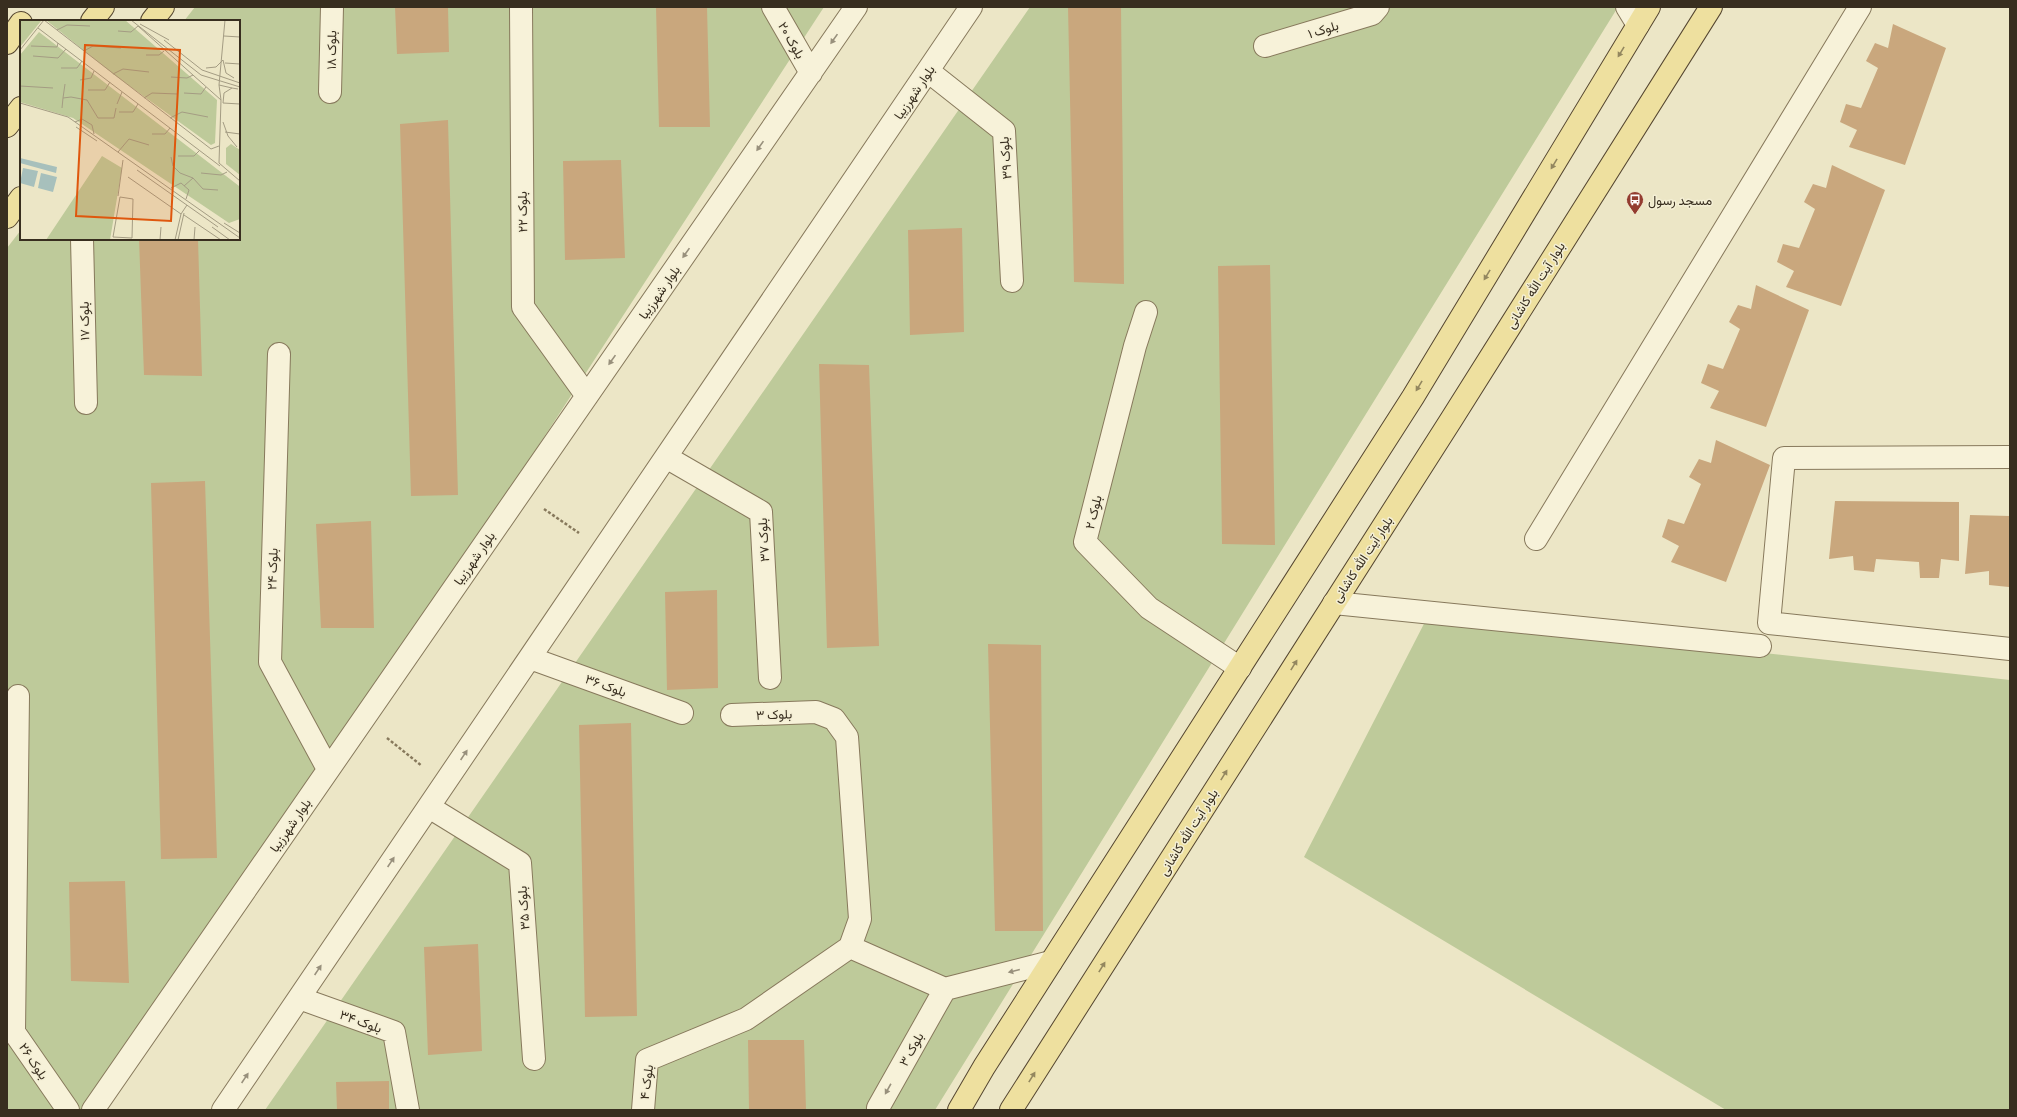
<svg xmlns="http://www.w3.org/2000/svg" width="2017" height="1117" font-family="Bitter,Vazirmatn,serif">
<style>
.green{fill:#beca9a}
.building{fill:#c9a77d}
.lines{fill:none;stroke-linecap:round;stroke-linejoin:round}
.minor-casing{stroke:#87795c;stroke-width:24}
.major-casing{stroke:#554630;stroke-width:24}
.path{stroke:#87795c;stroke-width:2.5;stroke-dasharray:3 2;stroke-linecap:butt}
.minor{stroke:#f7f2d9;stroke-width:22}
.major{stroke:#eee09f;stroke-width:22}
.oneway{fill:#98907c}
.oneway2{fill:#93875f}
.labels{text-anchor:middle;stroke-width:3;stroke-linejoin:round;paint-order:stroke}
.street-label{font-size:13px;fill:#382e1f;stroke:#f4efd5}
.poi-label{font-size:13px;fill:#382e1f;stroke:#f4efd5;text-anchor:start}
.inset-road{fill:none;stroke:#a49c83;stroke-width:1}
.view{fill:#df570d;fill-opacity:0.15;stroke:#df570d;stroke-width:2}
.inset-edge{fill:none;stroke:#382e1f;stroke-width:2}
</style>
<rect width="100%" height="100%" fill="#ece6c6"/>
<path class="green" d="M195,7h629l-496,762 -242,341h-79v-862l14,-18v9h218v-218h-55z
M1030,7h588l-683,1103h-670z
M1428,616l582,64v430h-284l-422,-253z"/>
<path class="building" d="M395,7h53l1,45 -52,2z
M656,7h51l3,120h-51z
M1068,7h53l3,277 -50,-2z
M1893,24l53,24 -41,117 -56,-18 8,-17 -17,-8 6,-18 15,4 17,-40 -12,-7 9,-18 13,5z
M448,120l10,375 -47,1 -11,-372z
M621,160l4,98 -60,2 -2,-99z
M1832,165l53,25 -44,116 -55,-19 8,-16 -17,-9 6,-18 16,4 16,-39 -11,-7 9,-18 13,4z
M962,228l2,104 -54,3 -2,-105z
M139,239h59l4,137 -58,-1z
M1270,265l5,280 -53,-1 -4,-278z
M1756,285l53,25 -43,117 -56,-19 9,-17 -18,-8 7,-19 15,5 17,-40 -11,-7 9,-17 13,4z
M819,364l50,1 10,281 -52,2z
M1716,440l54,25 -44,117 -55,-20 8,-16 -17,-9 6,-18 16,5 17,-40 -12,-7 10,-18 12,4z
M205,481l12,377 -56,1 -10,-376z
M1835,501l124,1v59l-18,-2 -2,19h-19l-1,-16 -43,-3 -2,13 -20,-2 -1,-14 -24,3z
M1970,515l40,1 -1,71 -20,-2v-14l-24,3z
M371,521l3,107h-53l-5,-104z
M717,590l1,98 -51,2 -2,-98z
M988,644l53,1 2,286h-48z
M631,723l6,293 -52,1 -6,-292z
M125,881l4,102 -58,-2 -2,-99z
M478,944l4,107 -54,4 -4,-108z
M748,1040h56l2,70h-57z
M389,1081v29h-52l-1,-28z"/>
<g class="lines">
<defs>
<path id="minor" d="M521,7l2,300 64,89
M773,7l38,66
M1627,7l11,18
M1265,46l107,-32 6,-7
M928,71l76,60 8,150
M330,92l2,-85
M82,239l4,164
M1146,312l-11,34 -50,196 64,66 91,60
M279,354l-9,308 58,107
M666,457l95,55 9,166
M2010,457l-226,1 -15,165 241,26
M1536,539l324,-532
M1334,603l426,43
M530,658l152,55
M18,696l-4,336 54,78
M429,807l91,56 14,196
M850,947l95,42
M299,998l95,34 14,78
M93,1110l763,-1103
M223,1110l748,-1103
M643,1110l4,-50 99,-41 104,-72 10,-28 -13,-182 -13,-18 -18,-7 -84,3
M879,1110l-1,-2 67,-119 106,-27"/>
<path id="major" d="M92,21l11,-14
M152,21l11,-14
M7,43l14,-20
M7,126l14,-18
M7,217l14,-19
M959,1110l25,-43 429,-670 236,-390
M1011,1110l440,-690 260,-413"/>
</defs>
<use href="#minor" class="minor-casing"/>
<use href="#major" class="major-casing"/>
<path class="path" d="M544,509l35,24
M387,738l35,28"/>
<use href="#minor" class="minor"/>
<use href="#major" class="major"/>
</g>
<defs><path id="oneway-solid" d="M-6-.8H1V-3.2L6.5 0L1 3.2V.8H-6Z"/></defs>
<g class="oneway">
<use href="#oneway-solid" transform="translate(834 39) rotate(125)"/>
<use href="#oneway-solid" transform="translate(760 146) rotate(125)"/>
<use href="#oneway-solid" transform="translate(686 253) rotate(125)"/>
<use href="#oneway-solid" transform="translate(612 360) rotate(125)"/>
<use href="#oneway-solid" transform="translate(464 755) rotate(-56)"/>
<use href="#oneway-solid" transform="translate(391 862) rotate(-56)"/>
<use href="#oneway-solid" transform="translate(318 970) rotate(-56)"/>
<use href="#oneway-solid" transform="translate(1014 971) rotate(166)"/>
<use href="#oneway-solid" transform="translate(245 1078) rotate(-56)"/>
<use href="#oneway-solid" transform="translate(888 1089) rotate(119)"/>
</g>
<g class="oneway2">
<use href="#oneway-solid" transform="translate(1621 52) rotate(121)"/>
<use href="#oneway-solid" transform="translate(1554 164) rotate(121)"/>
<use href="#oneway-solid" transform="translate(1487 275) rotate(121)"/>
<use href="#oneway-solid" transform="translate(1419 386) rotate(121)"/>
<use href="#oneway-solid" transform="translate(1294 665) rotate(-58)"/>
<use href="#oneway-solid" transform="translate(1224 775) rotate(-58)"/>
<use href="#oneway-solid" transform="translate(1102 967) rotate(-58)"/>
<use href="#oneway-solid" transform="translate(1032 1077) rotate(-58)"/>
</g>
<defs>
<symbol id="bus-pin" viewBox="-11 -11 22 30"><path d="M0 17L-7.5 6A9.5 9.5 0 1 1 7.5 6Z" fill="#933c2f" stroke="#f4efd5"/><path d="M-5-6H5V4H4V6H2V4H-2V6H-4V4H-5ZM-3.5-4V0h7V-4ZM-3.5 1.2v1.5H-2V1.2ZM2 1.2v1.5H3.5V1.2Z" fill="#fff"/></symbol>
</defs>
<g fill-rule="evenodd">
<use href="#bus-pin" x="1625" y="190" width="20" height="27"/>
</g>
<g class="labels">
<g class="street-label">
<text transform="translate(1323 29) rotate(-17)" y="5">بلوک ۱</text>
<text transform="translate(792 40) rotate(60)" y="5">بلوک ۲۰</text>
<text transform="translate(331 50) rotate(-89)" y="5">بلوک ۱۸</text>
<text transform="translate(914 92) rotate(-56)" y="5">بلوار شهرزیبا</text>
<text transform="translate(1005 158) rotate(-94)" y="5">بلوک ۳۹</text>
<text transform="translate(522 212) rotate(-91)" y="5">بلوک ۲۲</text>
<text transform="translate(1535 285) rotate(-58)" y="5">بلوار آیت الله کاشانی</text>
<text transform="translate(659 292) rotate(-55)" y="5">بلوار شهرزیبا</text>
<text transform="translate(84 321) rotate(-91)" y="5">بلوک ۱۷</text>
<text transform="translate(1093 512) rotate(-76)" y="5">بلوک ۲</text>
<text transform="translate(763 540) rotate(-93)" y="5">بلوک ۳۷</text>
<text transform="translate(474 558) rotate(-55)" y="5">بلوار شهرزیبا</text>
<text transform="translate(1362 559) rotate(-57)" y="5">بلوار آیت الله کاشانی</text>
<text transform="translate(272 569) rotate(-88)" y="5">بلوک ۲۴</text>
<text transform="translate(606 685) rotate(20)" y="5">بلوک ۳۶</text>
<text transform="translate(774 714) rotate(-2)" y="5">بلوک ۳</text>
<text transform="translate(290 825) rotate(-55)" y="5">بلوار شهرزیبا</text>
<text transform="translate(1188 832) rotate(-58)" y="5">بلوار آیت الله کاشانی</text>
<text transform="translate(523 908) rotate(-94)" y="5">بلوک ۳۵</text>
<text transform="translate(361 1021) rotate(20)" y="5">بلوک ۳۴</text>
<text transform="translate(911 1049) rotate(-61)" y="5">بلوک ۳</text>
<text transform="translate(34 1061) rotate(56)" y="5">بلوک ۲۶</text>
<text transform="translate(646 1082) rotate(-83)" y="5">بلوک ۴</text>
</g>
<g class="poi-label">
<text x="1648" y="205">مسجد رسول</text>
</g>
</g>
<g transform="translate(20 20)">
<rect width="220" height="220" fill="#ece6c6"/>
<path d="M0,0l21,1 -21,26zM26,0h79l92,80 -2,43 -4,2 -98,-71zM19,12l200,154 1,33 -11,4 -156,-105 -53,-16v-47zM211,124l9,6v25l-14,-11v-16zM82,136l20,12 -12,72h-64z" fill="#beca9a"/>
<path d="M0,138l37,9 -1,6 -36,-10zM3,148l15,3 -4,16 -14,-4zM21,153l16,4 -4,15 -15,-4z" fill="#a7c0bc"/>
<path class="inset-road" d="M24,0l167,129 8,-3M111,0l70,55 39,12M120,4l29,16M118,6l83,74 -2,63 21,18M18,8l182,138M37,10l10,-5 23,1M98,11l13,1 7,-6M204,16l16,1M144,20l38,30 38,13M11,26l26,1 1,-4M0,30l24,-30M64,31l9,-5 28,2M126,35h13l5,-4M13,36l25,2 8,-9M205,43l15,1M41,48h16l5,-7M186,48l10,-1 7,-7 3,13 8,5M93,54l10,-5 26,3M151,57l16,1 6,-3M60,60l11,-2 3,-7M199,65l13,3M0,66l33,2M68,70h17l5,-8M164,73l17,1 5,-7M43,78l2,-14M124,78l8,-5 26,1M201,80l-2,-15 6,-65M0,83l48,14 172,121M203,83l17,1M203,83l1,-10 8,-5 6,1M97,84l5,-12M42,88l1,-10 8,-1 16,3 11,18h16l2,-10M99,92h14l5,-8M150,98l12,-6 26,5M55,102l7,-3 10,6 2,9M203,102l5,14 9,11M56,107l21,14M205,112l15,2M132,114h13l5,-6M98,132l11,-13 20,6M158,136h16l6,-6M151,137l2,9 7,7 13,5M117,150l81,57M181,153l20,2 6,-3M108,157l53,37M164,166l9,-8 10,11 15,1M151,168l10,-5 8,7 -3,9M98,176l5,-36M100,177l13,2 -1,39 -19,-1zM164,195l37,25M204,203l16,10M192,207l18,13M140,220l1,-13M155,220l6,-26 6,-9M158,220l6,-27M174,220l1,-13"/>
<path class="view" d="M65,25l95,5 -9,171 -95,-5z"/>
<rect width="220" height="220" class="inset-edge"/>
</g>
<rect width="2017" height="1117" fill="none" stroke="#382e1f" stroke-width="16"/>
</svg>
